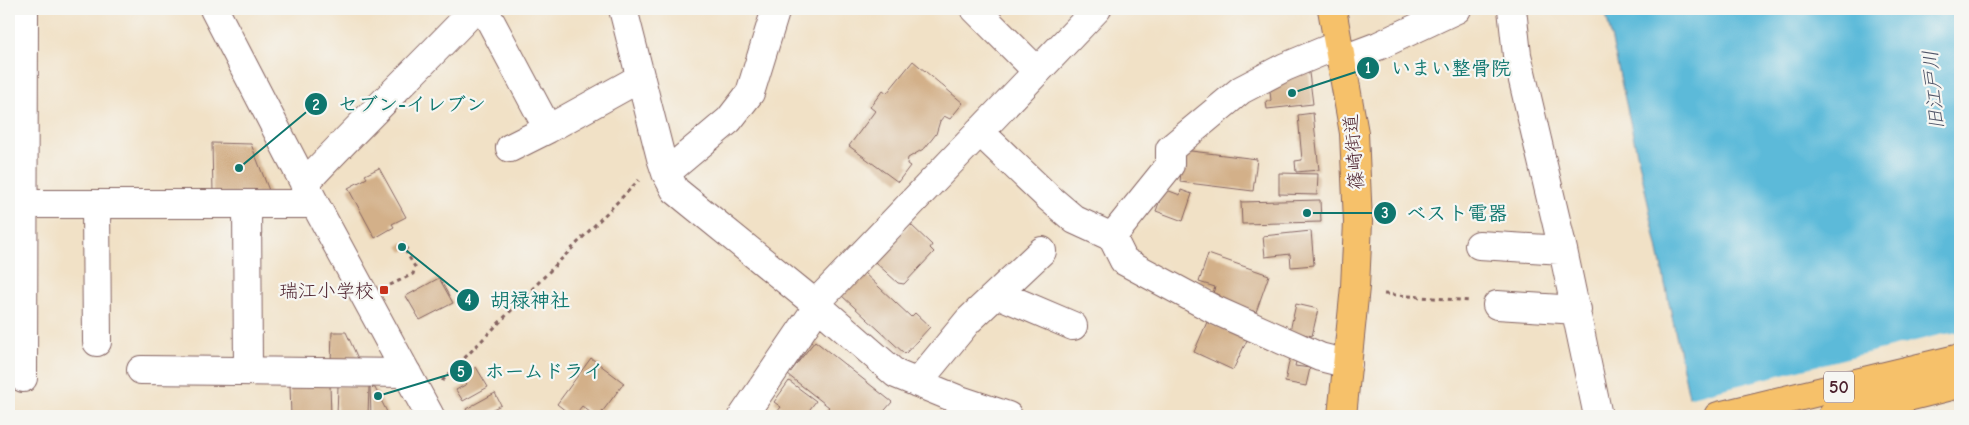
<svg xmlns="http://www.w3.org/2000/svg" width="1969" height="425" font-family="'Comic Neue','Klee One',sans-serif">
<style>
.water{fill:#5bbad9;stroke:#526c82}
.pier{fill:#f1e1c6}
.building{fill:#d3b089}
.lines{fill:none;stroke-linecap:round;stroke-linejoin:round}
.minor-casing{stroke:#846361;stroke-width:30}
.major-casing{stroke:#846361;stroke-width:30}
.path{stroke:#846361;stroke-width:3;stroke-dasharray:4 4;stroke-linecap:butt}
.minor{stroke:#fff;stroke-width:28}
.major{stroke:#f6c16b;stroke-width:28}
.poi-dot{fill:#c8321e;stroke:#f6f6f2;stroke-width:2}
.labels{text-anchor:middle;stroke-width:4.5;stroke-linejoin:round;paint-order:stroke}
.shield{fill:#f6f6f2;stroke:#7e6067;stroke-width:1}
.shield-label{font-size:18px;font-weight:bold;fill:#4a1f2b}
.street-label{font-size:19px;fill:#4a1f2b;stroke:#f6f6f2}
.poi-label{font-size:19px;fill:#4a1f2b;stroke:#f6f6f2;text-anchor:end}
.water-label{font-size:20px;font-style:italic;fill:#505568;stroke:#f6f6f2}
.leader{fill:none;stroke:#0f766e;stroke-width:2}
.callout-dot{fill:#0f766e;stroke:#f6f6f2;stroke-width:2}
.mark-label{font-size:15px;text-anchor:middle;font-weight:bold;fill:#fff}
.callout-label{font-size:20px;text-anchor:middle;font-weight:bold;fill:#0f766e;stroke:#f6f6f2;stroke-width:4.5;stroke-linejoin:round;paint-order:stroke}
</style>
<rect width="100%" height="100%" fill="#f6f6f2"/>
<filter id="ink" filterUnits="userSpaceOnUse"><feTurbulence type="fractalNoise" baseFrequency=".02" numOctaves="2"/><feDisplacementMap in="SourceGraphic" scale="10" xChannelSelector="R" yChannelSelector="G"/><feConvolveMatrix kernelMatrix="1 2 1 2 8 2 1 2 1" color-interpolation-filters="sRGB"/></filter>
<filter id="wash" filterUnits="userSpaceOnUse"><feTurbulence type="fractalNoise" baseFrequency=".0096" numOctaves="4" result="noise"/><feDisplacementMap in="SourceGraphic" scale="20" xChannelSelector="R" yChannelSelector="G"/><feGaussianBlur stdDeviation="1.12" result="paint"/><feColorMatrix in="noise" values="0 0 0 0 0 0 0 0 0 0 0 0 0 0 0 0 0 1.4 0 .05"/><feComposite in="paint" operator="in"/></filter>
<g filter="url(#wash)">
<rect width="100%" height="100%" fill="#f1e1c6"/>
<path class="water" d="M1605,9h355v407h-267l-48,-227z"/>
<path class="pier" d="M1960,332v84h-269l-4,-18 252,-63z"/>
<g id="blocks">
<path class="building" d="M913,61l50,42 -13,16 -6,-3 -4,5 -4,13 -11,14 -17,10 -1,6 3,2 -12,16 -49,-36 26,-35 -5,-4 13,-17 4,3z
M1309,73l4,31 -46,5 -1,-8h5l-2,-19 12,-7z
M1313,113l6,57 -23,2 -1,-11 7,-1 -4,-45z
M212,143l39,1 19,49h-57z
M1183,150l74,9 -4,32 -73,-9z
M379,168l27,49 -14,7 2,3 -19,11 -27,-50 19,-10 -2,-3z
M1279,173l39,1 -1,21 -38,-1z
M1164,189l16,6 1,-5 11,4 -9,27 -27,-10z
M1320,200l1,22 -79,2 -1,-22z
M910,224l22,21 -2,3 4,4 -30,32 -6,-1 -23,-21z
M1311,231l3,34 -23,2 -1,-13 -25,3 -2,-21z
M403,242l5,7 -6,3 -4,-6z
M1208,254l61,21 -13,37 -38,-13 2,-4 -7,-2 2,-6 -16,-5z
M863,272l48,45 4,-4 15,14 -25,27 -64,-59z
M439,278l14,25 -33,17 -14,-24z
M1296,304l22,5 -6,27 -22,-5z
M1207,322l40,18 -14,30 -39,-18z
M332,332h14l14,31h-29z
M815,341l77,61 -12,14h-48l-7,-5 4,-4 -41,-32z
M1290,357l7,1 -2,8 15,2 -4,18 -21,-4z
M591,358l33,25 -25,33h-4l-13,-10 -8,10h-2l-15,-12z
M476,367l12,20 -25,14 -7,-11 11,-6 -4,-5 9,-7v-2z
M789,381l27,20 -9,12 3,3 3,-5 7,5h-46l7,-9 -7,-5z
M290,385h40l1,31h-40z
M338,386h31l-1,30h-31z
M370,387l5,1 14,28h-18z
M495,393l6,12 -22,11h-9l-4,-7z
M504,410l3,6h-14z"/>
</g>
</g>
<g filter="url(#ink)">
<use href="#blocks" fill-opacity="0" stroke="#846361" stroke-width="1"/>
<g class="lines">
<defs>
<path id="minor" d="M214,9l101,195 115,212
M484,9l64,120 92,-51
M623,9l38,149 5,15 9,17 143,116 78,68 61,25 51,17
M975,9l62,62
M1512,9l5,46 46,195 35,166
M1341,60l37,-14 79,-37
M979,131l69,66 27,23 37,17 12,24 91,49 105,47 28,7
M510,148l38,-19
M666,173l63,-53 21,-27 26,-84
M304,184c56,-60 115,-116 171,-175
M9,204h306
M96,204l1,138
M247,204l1,167
M1112,237l58,-72v-16l71,-59 44,-23 53,-22
M1479,245l84,5
M998,294l75,32
M815,304l282,-295
M1497,305l80,5
M141,370l266,3
M23,378l1,-369
M917,383l51,-62 74,-70
M743,416l75,-110"/>
<path id="major" d="M1332,9l22,124 4,89 -3,65 -13,129
M1718,416l242,-58
M1832,416l128,-32"/>
</defs>
<use href="#minor" class="minor-casing"/>
<use href="#major" class="major-casing"/>
<path class="path" d="M390,285l23,-11 2,-7 -9,-15
M1384,294l87,7
M442,381l197,-201"/>
<use href="#minor" class="minor"/>
<use href="#major" class="major"/>
</g>
</g>
<rect class="poi-dot" x="379" y="285" width="10" height="10" rx="2.5"/>
<g class="labels">
<rect class="shield" x="1824" y="371.5" width="30" height="31" rx="4"/>
<g class="shield-label">
<text x="1839" y="393">50</text>
</g>
<g class="street-label">
<text transform="translate(1353 152) rotate(-95)" y="7">篠崎街道</text>
</g>
<g class="poi-label">
<text x="374" y="297">瑞江小学校</text>
</g>
<g class="water-label">
<text transform="translate(1933 90) rotate(-95)" y="7">旧江戸川</text>
</g>
</g>
<path class="leader" d="M1292 93L1368 68M239 168L316 104M1307 213L1385 213M402 247L468 300M378 396L461 371"/>
<g class="callout-dot">
<circle cx="1292" cy="93" r="5"/>
<circle cx="239" cy="168" r="5"/>
<circle cx="1307" cy="213" r="5"/>
<circle cx="402" cy="247" r="5"/>
<circle cx="378" cy="396" r="5"/>
<circle cx="1368" cy="68" r="12"/>
<circle cx="316" cy="104" r="12"/>
<circle cx="1385" cy="213" r="12"/>
<circle cx="468" cy="300" r="12"/>
<circle cx="461" cy="371" r="12"/>
</g>
<g class="mark-label">
<text x="1368" y="73">1</text>
<text x="316" y="110">2</text>
<text x="1385" y="218">3</text>
<text x="468" y="305">4</text>
<text x="461" y="377">5</text>
</g>
<g class="callout-label">
<text x="1451" y="75">いまい整骨院</text>
<text x="412" y="111">セブン-イレブン</text>
<text x="1457" y="220">ベスト電器</text>
<text x="530" y="307">胡禄神社</text>
<text x="544" y="378">ホームドライ</text>
</g>
<rect width="1969" height="425" fill="none" stroke="#f6f6f2" stroke-width="30"/>
</svg>
